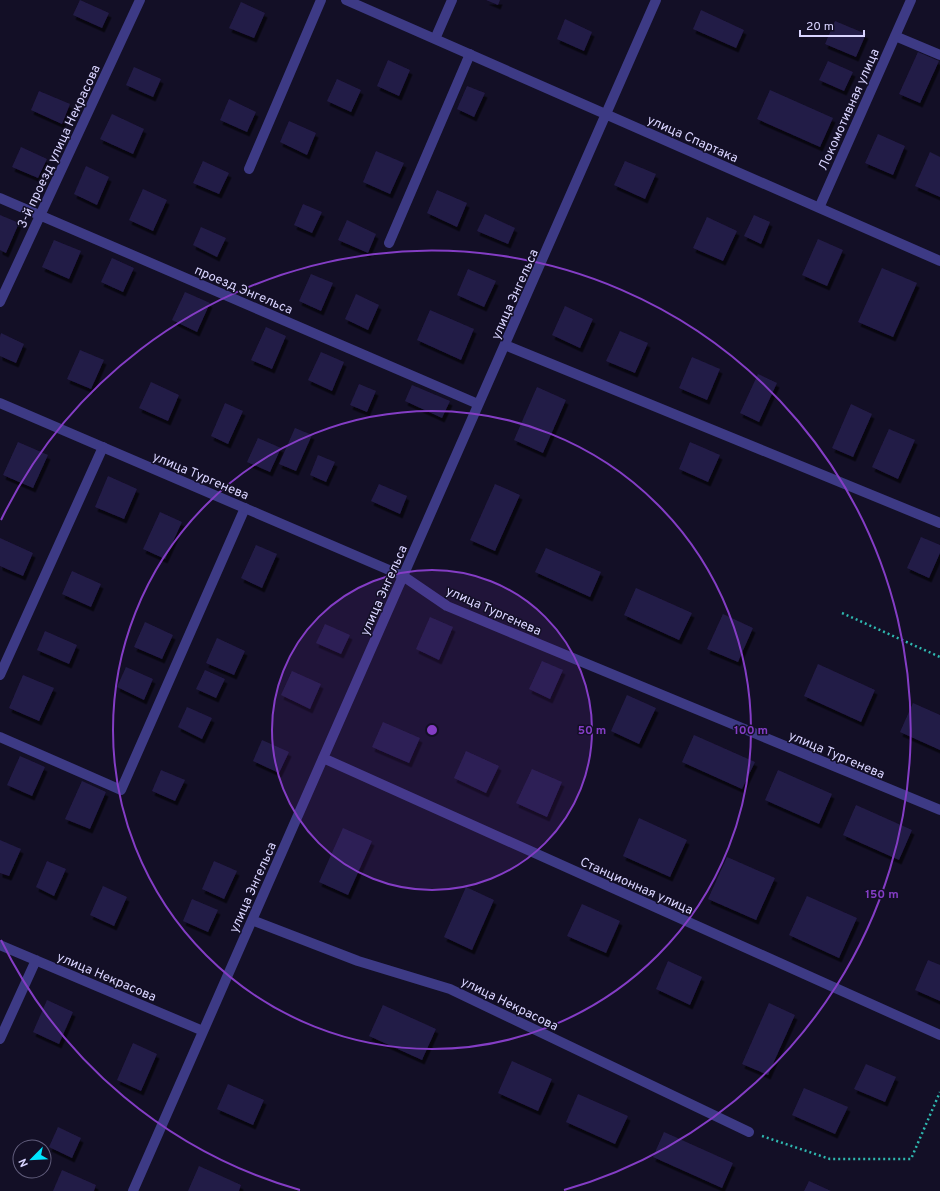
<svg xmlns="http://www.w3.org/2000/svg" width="940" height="1191" font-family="Overpass,sans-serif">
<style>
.building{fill:#241b47;filter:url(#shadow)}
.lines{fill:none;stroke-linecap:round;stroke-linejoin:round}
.path{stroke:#2fb8b0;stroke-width:2.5;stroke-dasharray:2 3;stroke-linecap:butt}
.lane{stroke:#3d3a85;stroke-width:10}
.street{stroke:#3d3a85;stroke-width:10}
.ring{fill:none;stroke:#843dc5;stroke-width:2}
.labels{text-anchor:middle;stroke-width:3;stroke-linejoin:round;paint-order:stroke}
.street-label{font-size:13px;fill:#d9d4ff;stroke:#130f26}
.centre{fill:#843dc5;stroke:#130f26;stroke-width:2}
.ring-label{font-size:12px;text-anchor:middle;font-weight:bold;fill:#843dc5;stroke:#130f26;stroke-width:3;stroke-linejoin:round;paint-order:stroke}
</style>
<defs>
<filter id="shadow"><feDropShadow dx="2.5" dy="4.5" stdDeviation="0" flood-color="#0009"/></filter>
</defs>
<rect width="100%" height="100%" fill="#130f26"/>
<path class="building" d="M80,0l29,13 -7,15 -29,-13z
M486,0h14l-2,5z
M241,2l24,11 -11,25 -25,-10z
M701,10l43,20 -8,18 -43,-19z
M565,19l27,13 -8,19 -27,-12z
M835,21l31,13 -10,23 -31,-13z
M918,52l21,9 -19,42 -21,-9z
M388,60l22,10 -11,26 -22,-10z
M828,61l25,11 -9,19 -25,-11z
M134,67l27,12 -8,18 -27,-12z
M337,79l24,11 -10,22 -24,-11z
M467,86l18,7 -11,24 -17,-8z
M770,90l63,28 -13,29 -63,-28z
M39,91l31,13 -8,20 -31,-14z
M229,99l27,13 -9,20 -27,-12z
M112,114l32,15 -11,25 -33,-15z
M289,121l27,12 -9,22 -27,-13z
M878,134l27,12 -12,29 -28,-12z
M21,147l26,12 -9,19 -26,-11z
M376,151l28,12 -14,31 -27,-12z
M930,152l10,5v40l-25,-11z
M203,161l26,12 -10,21 -26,-11z
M625,161l31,13 -11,25 -31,-14z
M86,166l23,11 -12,28 -23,-11z
M143,189l24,11 -14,31 -24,-11z
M437,190l30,13 -10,24 -30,-14z
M303,204l19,8 -10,21 -18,-8z
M485,214l30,14 -7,16 -31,-13z
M0,215l19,8 -13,30 -6,-3z
M754,215l16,7 -9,22 -17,-8z
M707,217l30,14 -14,30 -30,-13z
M347,220l29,14 -8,19 -30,-13z
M201,227l25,11 -9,19 -24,-12z
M818,239l25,11 -16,36 -25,-11z
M54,240l27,11 -12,28 -27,-12z
M112,258l22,10 -11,24 -22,-10z
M882,268l35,15 -24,54 -35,-15z
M468,269l28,12 -12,26 -27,-12z
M311,274l22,9 -12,28 -22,-10z
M185,292l25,11 -13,29 -25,-12z
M356,294l23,11 -11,25 -23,-11z
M565,306l28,13 -13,29 -28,-13z
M430,310l44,19 -13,31 -44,-20z
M266,327l20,9 -14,33 -21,-9z
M620,331l28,12 -13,30 -29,-12z
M1,333l23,11 -8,19 -16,-7v-19z
M80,350l24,10 -13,29 -24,-10z
M321,352l23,10 -12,29 -24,-11z
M692,357l28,12 -13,31 -28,-12z
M758,374l19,9 -18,39 -19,-9z
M151,382l28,13 -11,26 -29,-13z
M359,384l17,7 -9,21 -17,-7z
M412,385l38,16 -8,17 -37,-17z
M537,387l29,13 -23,53 -29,-13z
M225,403l18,8 -15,33 -17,-8z
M851,404l21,10 -19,43 -21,-9z
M295,428l17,7 -16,36 -17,-7z
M889,429l26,11 -17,39 -26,-12z
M258,438l23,10 -11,24 -23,-10z
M18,442l30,13 -15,33 -30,-13z
M690,442l30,13 -12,27 -29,-13z
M318,455l17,7 -9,20 -16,-7z
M108,476l29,13 -13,30 -29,-12z
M379,484l28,12 -7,18 -29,-13z
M495,484l25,11 -25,56 -25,-11z
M160,512l22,10 -17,37 -22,-10z
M921,537l19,8v8l-11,25 -22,-10z
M0,538l33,15 -10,23 -23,-10z
M256,545l21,9 -15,34 -21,-10z
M546,548l55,24 -11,25 -55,-25z
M72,571l29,13 -10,23 -29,-13z
M636,588l56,25 -13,27 -55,-25z
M723,614l30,14 -15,34 -31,-13z
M430,617l23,10 -14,33 -23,-11z
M145,622l28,13 -11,24 -28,-12z
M325,624l25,11 -9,19 -25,-11z
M45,631l32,14 -8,19 -32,-14z
M217,638l28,13 -11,24 -28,-12z
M542,661l21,9 -13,29 -21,-10z
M818,664l57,26 -14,32 -57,-26z
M126,667l27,12 -9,21 -27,-13z
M205,670l20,9 -9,19 -20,-9z
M292,671l29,13 -11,25 -29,-14z
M23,675l31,13 -15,33 -30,-13z
M627,695l29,13 -17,36 -28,-13z
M913,703l27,12v35l-40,-18z
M187,707l25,11 -10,21 -24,-12z
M383,722l37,16 -11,25 -37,-16z
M694,735l61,27 -13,27 -60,-27z
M262,740l27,12 -10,21 -26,-12z
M466,751l33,15 -13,27 -32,-15z
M20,756l25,11 -13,29 -25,-11z
M532,769l30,13 -15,35 -31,-14z
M161,770l24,10 -10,21 -23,-10z
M778,770l54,24 -13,30 -54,-24z
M82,781l24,11 -16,37 -25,-10z
M856,805l56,25 -13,30 -56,-25z
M639,818l48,22 -17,37 -47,-21z
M343,828l29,13 -24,54 -29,-13z
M0,840l21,9 -12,27 -9,-3z
M727,857l48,21 -19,42 -48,-21z
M47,861l19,8 -12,27 -18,-9z
M214,861l23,10 -13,28 -22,-10z
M103,886l24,11 -13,29 -24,-11z
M466,887l28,13 -22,50 -28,-13z
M807,896l50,22 -18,40 -50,-23z
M192,899l26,11 -10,22 -25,-11z
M582,904l38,17 -14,32 -39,-17z
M928,960l12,5v36l-25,-11z
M668,961l34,16 -12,28 -34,-16z
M47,1000l26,12 -14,32 -26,-12z
M769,1003l26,12 -27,60 -26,-11z
M383,1005l53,24 -14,31 -53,-24z
M133,1043l24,11 -16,37 -24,-11z
M512,1061l40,18 -14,32 -40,-18z
M866,1064l30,13 -11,25 -31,-13z
M228,1084l36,16 -11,25 -36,-16z
M804,1088l44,19 -13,27 -43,-19z
M578,1094l50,22 -13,28 -49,-22z
M58,1127l23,11 -9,20 -23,-11z
M664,1132l69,31 -11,25 -69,-31z
M199,1166l42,19 -2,6h-51z
M62,1170l34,15 -2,6h-41z
M809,1181l22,10h-27z"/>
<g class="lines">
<path class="path" d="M842,613l98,44
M762,1136l68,23h81l29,-67"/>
<path class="lane" d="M249,169l72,-169
M389,243l81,-189
M0,675l103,-228
M0,737l121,53 124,-282"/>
<path class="street" d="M346,0l594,261
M895,36l45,19
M435,39l17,-39
M0,198l478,206
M819,208l92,-208
M0,302l140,-302
M505,345l435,178
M0,403l403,173 44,30 493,204
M323,758l617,277
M252,920l106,41 92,28 299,143
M0,945l203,86
M0,1039l36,-79
M133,1191l523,-1191"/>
</g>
<circle cx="432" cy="730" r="160" fill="#843dc5" fill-opacity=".12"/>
<g class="ring">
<circle cx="432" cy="730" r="160"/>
<circle cx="432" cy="730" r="319"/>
<path d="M300 1190A479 479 0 0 1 1 940M1 520A479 479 0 1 1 564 1190"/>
</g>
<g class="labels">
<g class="street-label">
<text transform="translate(848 109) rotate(-66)" y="5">Локомотивная улица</text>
<text transform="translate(693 138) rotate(24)" y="5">улица Спартака</text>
<text transform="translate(58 146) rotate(-65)" y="5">3-й проезд улица Некрасова</text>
<text transform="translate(244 289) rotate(23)" y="5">проезд Энгельса</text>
<text transform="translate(514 294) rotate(-66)" y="5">улица Энгельса</text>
<text transform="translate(201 475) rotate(23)" y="5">улица Тургенева</text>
<text transform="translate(383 590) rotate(-66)" y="5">улица Энгельса</text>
<text transform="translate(494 610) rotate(24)" y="5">улица Тургенева</text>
<text transform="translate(837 754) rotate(23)" y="5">улица Тургенева</text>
<text transform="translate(637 885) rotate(24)" y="5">Станционная улица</text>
<text transform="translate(252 887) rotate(-66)" y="5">улица Энгельса</text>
<text transform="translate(107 976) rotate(23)" y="5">улица Некрасова</text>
<text transform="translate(510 1003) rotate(26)" y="5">улица Некрасова</text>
</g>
</g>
<circle cx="432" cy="730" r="6" class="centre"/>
<g class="ring-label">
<text x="592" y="734">50 m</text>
<text x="751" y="734">100 m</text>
<text x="882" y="898">150 m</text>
</g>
<g transform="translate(32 1159) rotate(246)"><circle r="19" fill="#130f26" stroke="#625e7d"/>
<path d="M0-3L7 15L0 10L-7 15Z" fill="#00e5ff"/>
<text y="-6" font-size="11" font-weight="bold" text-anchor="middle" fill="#d9d4ff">N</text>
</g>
<path d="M800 30v6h64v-6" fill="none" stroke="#d9d4ff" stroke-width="2"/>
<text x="806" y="30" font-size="12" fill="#d9d4ff" stroke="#130f26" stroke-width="3" paint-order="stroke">20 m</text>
</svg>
